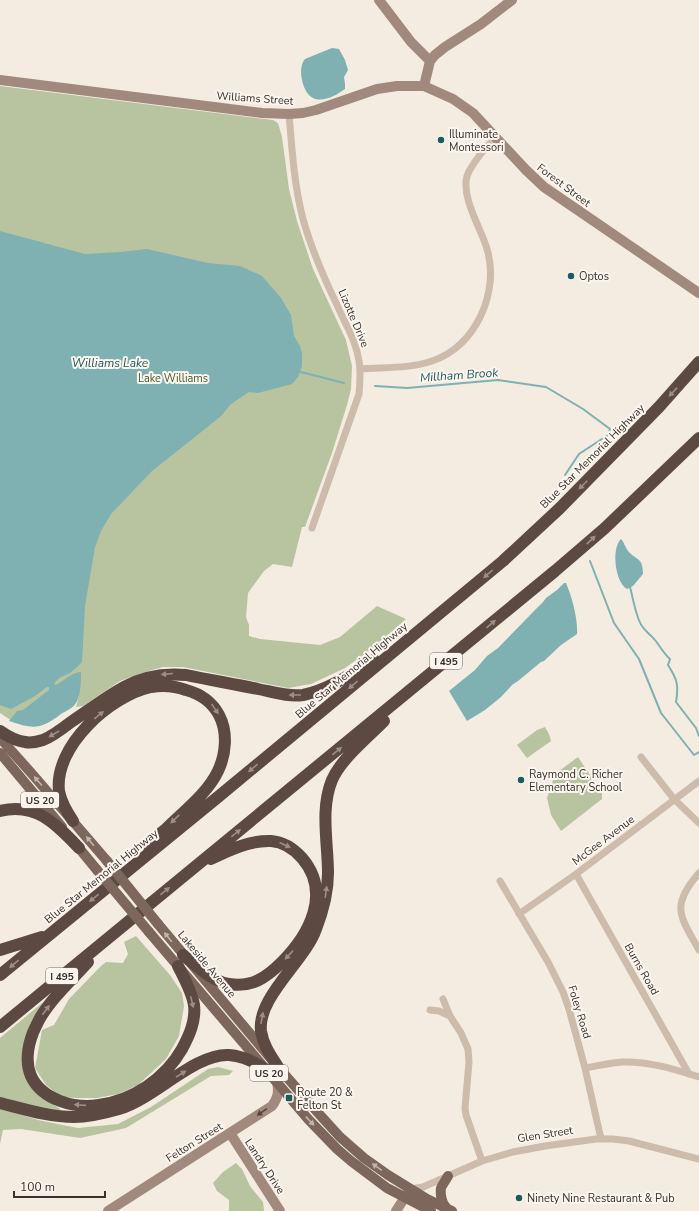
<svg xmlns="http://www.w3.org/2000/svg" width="699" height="1211" font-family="'Nunito Sans',sans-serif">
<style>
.green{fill:#b8c4a0}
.water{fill:#7fb0b2}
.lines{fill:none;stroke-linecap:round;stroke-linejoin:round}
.stream{stroke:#7fb0b2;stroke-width:2}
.street{stroke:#cdbbac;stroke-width:7}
.secondary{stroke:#a18a7d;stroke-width:10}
.primary{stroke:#7d675c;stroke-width:10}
.highway{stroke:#5c4a42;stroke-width:12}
.primary-bridge{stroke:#7d675c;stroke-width:10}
.oneway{fill:#9c8e87}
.oneway2{fill:#c2b5ac}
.oneway3{fill:#544640}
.poi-dot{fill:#1f5a5e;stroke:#fbf5ee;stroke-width:1.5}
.labels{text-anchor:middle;stroke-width:4;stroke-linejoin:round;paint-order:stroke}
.shield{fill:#fbf5ee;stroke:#756b66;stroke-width:1}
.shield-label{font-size:10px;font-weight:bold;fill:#3b302b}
.street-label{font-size:11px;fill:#3b302b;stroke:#fbf5ee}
.poi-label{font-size:11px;fill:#3b302b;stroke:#fbf5ee;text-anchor:start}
.park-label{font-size:11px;fill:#4a5a2e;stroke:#fbf5ee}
.water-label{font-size:12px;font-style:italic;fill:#1f5a5e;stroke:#fbf5ee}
</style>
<rect width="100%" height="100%" fill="#f4ebe1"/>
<path class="green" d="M0,86l273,34 5,3 4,14 7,52 8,32 16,48 33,71 6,26 -1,23 -4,16 -15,48 -27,74h-3l-10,40 -19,-3 -9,7 -16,22 -2,24 3,8v11l11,3 60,6 20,-8 37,-31 29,13 -33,29 -28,20 -34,16 -23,4 -105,-21h-20l-18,5 -25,9 -37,25 -7,1 3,-12 -33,23 -34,3 -12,-8z
M545,727l4,7 2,7 -24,17 -10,-13 20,-15z
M578,757l22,33 2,4v5l-41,32 -10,-16 -4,-17 8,-24z
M136,936l34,39 12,18 2,13 -5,30 -13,23 -28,26 -20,9 -21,4h-21l-15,-1 -15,-12 -11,-17 7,-38 12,-5 15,-26 32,-33 5,-4 17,1 5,-9 -4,-12z
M42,1003l2,2 -12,15 -7,18 18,60 16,10 4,5 -63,-14v-61z
M218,1067l15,4 -4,4 -18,1 -85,52 -46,10 -59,-9 -18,1 -3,14v-36l38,12 40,8 40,-4 33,-17 57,-38z
M236,1163l6,6 8,17 13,16 1,9h-36l1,-1v-10l-12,-9 -4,-8 10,-11z"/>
<path class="water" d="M332,48l7,1 6,11 3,10 -4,7 1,7v5c-8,6 -22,14 -32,9 -11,-5 -16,-31 -8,-39z
M0,231l85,23 36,-2 26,-3 61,14 32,3 22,10 19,22 10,17 3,21 6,10 2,7v13l-4,11 -6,7 -34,9 -9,-1 -18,12 -10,12 -11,9 -58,46 -41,43 -10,17 -6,16 -10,59 -3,56c-4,4 -8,8 -12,11 -6,3 -12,4 -16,11l2,1c8,-4 16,-13 25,-13 0,8 0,23 -5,31 -3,5 -10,8 -15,11 -21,16 -28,15 -52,7l8,-10 6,-1 26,-20v-3h-2l-12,9 -24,13 -11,-4z
M621,539c3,3 4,8 7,12 9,10 15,6 15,23l-10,12 -6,3c-12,-7 -16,-40 -6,-50z
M564,583h2c6,14 12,36 11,51l-16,11 -17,16 -3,1 -23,19 -6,4 -11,12 -16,13 -18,11 -18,-30 26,-21 12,-14 11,-8 37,-38 8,-8 3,-4 11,-8z"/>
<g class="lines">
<path class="stream" d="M297,371l47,12
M375,386l32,2 91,-8 48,7 37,22 27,20 -2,6 -29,19 -14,21
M590,561l24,62 25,36 22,54 33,42 5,-3
M630,587c3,11 6,31 12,39 3,5 9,9 13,14 5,6 9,14 15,19l-2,6c9,14 11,20 8,37l20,26 3,8"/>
<path class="street" d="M289,114c3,35 5,71 14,105 8,29 21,59 34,86 8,19 19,35 22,56 2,11 1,22 0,33l-47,134
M360,369c24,-2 49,0 72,-8 44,-14 68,-70 55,-112 -6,-21 -26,-51 -20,-73 4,-11 20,-31 29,-39
M641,757l33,42 25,24
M699,873c-29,33 -19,43 0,77
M576,874l113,200
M500,881l48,81 15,30 6,17 16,59 16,71
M519,914l57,-40 123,-93
M443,999l7,17 11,17 7,16 1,13 -4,46 1,7 16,46
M430,1010l9,1 11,5
M585,1068c12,-2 24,-5 37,-6 26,-1 52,7 77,15
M410,1189l13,-2 59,-26 31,-9 32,-6 51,-7h17l16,2 70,18"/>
<path class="secondary" d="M379,0l32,42 19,19
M0,80l262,33 27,1 14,-1 13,-3 61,-21 20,-3h27l29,13 20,14 53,57 18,17 155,106
M424,86l6,-25 5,-6 10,-8 36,-23 31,-24
M230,1133l50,78
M108,1211l164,-105c6,-8 7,-14 5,-24
M396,1211l13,-20"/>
<path class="primary" d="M0,738l33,37 74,86
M0,753l62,74
M74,842l23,28
M158,924l120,143 42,48 20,22 24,21 24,17 39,24 25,12
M149,932l159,187 29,30 14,12 36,27 44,23
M446,1207c-4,-3 -6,-13 -5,-19 1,-3 5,-8 7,-12"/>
<path class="highway" d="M0,731c7,5 16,10 25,11 5,1 12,0 18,-2 10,-4 19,-11 28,-18 18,-12 35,-25 53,-35 20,-11 41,-14 62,-12 24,5 48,9 72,14 15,3 30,8 45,6 26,-5 49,-22 71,-35
M0,811c36,-9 56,13 79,37
M73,821c-6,-9 -12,-19 -14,-30 -5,-45 51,-95 92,-104 11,-2 24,-1 35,3 15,4 26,12 33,25 9,17 7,39 -1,56 -11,23 -34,40 -52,58 -6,5 -13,10 -18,17
M0,950l42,-13
M183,955c14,11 28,26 46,29 22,4 37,-6 53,-22 27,-27 50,-69 20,-104 -8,-9 -18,-16 -31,-17 -20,-1 -42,9 -60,18
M88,962c-17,19 -42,41 -52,64 -7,14 -12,34 -5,50 11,24 44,33 68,29 34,-5 66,-26 83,-56 7,-13 14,-28 12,-44 -2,-13 -10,-27 -16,-39
M0,975l218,-178 285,-236 57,-53 51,-52 48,-49 40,-45
M0,1027l555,-456 50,-43 94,-90
M278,1067c-7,-11 -15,-22 -17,-36 -4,-34 44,-70 55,-102 7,-18 12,-36 12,-56 0,-30 -8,-64 4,-93 9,-21 36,-43 52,-59
M0,1103c24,6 49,14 74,14 15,0 31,-4 45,-8 35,-10 76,-56 110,-54 14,1 28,8 39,16"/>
<path class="primary-bridge" d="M107,861l51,63
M97,870l52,62"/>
</g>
<defs><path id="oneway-solid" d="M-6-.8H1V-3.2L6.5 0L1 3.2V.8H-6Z"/></defs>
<g class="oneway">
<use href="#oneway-solid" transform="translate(673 392) rotate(133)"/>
<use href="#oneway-solid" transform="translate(583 485) rotate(135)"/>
<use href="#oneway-solid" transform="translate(591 540) rotate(-43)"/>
<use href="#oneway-solid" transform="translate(488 574) rotate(139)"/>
<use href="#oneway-solid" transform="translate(491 624) rotate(-40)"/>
<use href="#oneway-solid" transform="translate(167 674) rotate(175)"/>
<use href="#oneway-solid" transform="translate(353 685) rotate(140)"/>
<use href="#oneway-solid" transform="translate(295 695) rotate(-180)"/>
<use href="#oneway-solid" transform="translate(215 709) rotate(56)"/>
<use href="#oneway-solid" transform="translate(99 715) rotate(-39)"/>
<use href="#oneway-solid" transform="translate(54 734) rotate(150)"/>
<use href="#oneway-solid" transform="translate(337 751) rotate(-39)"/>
<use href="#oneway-solid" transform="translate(253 768) rotate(140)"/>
<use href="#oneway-solid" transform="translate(175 819) rotate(137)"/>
<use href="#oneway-solid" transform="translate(236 833) rotate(-39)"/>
<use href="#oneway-solid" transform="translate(285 845) rotate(25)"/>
<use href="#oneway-solid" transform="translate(165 891) rotate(-39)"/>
<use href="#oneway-solid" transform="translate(326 892) rotate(-82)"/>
<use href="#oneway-solid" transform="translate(94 898) rotate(141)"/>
<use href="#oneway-solid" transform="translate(289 955) rotate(133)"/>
<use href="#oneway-solid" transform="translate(14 964) rotate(140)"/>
<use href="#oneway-solid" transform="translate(192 1002) rotate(77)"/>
<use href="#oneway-solid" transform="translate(46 1010) rotate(-53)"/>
<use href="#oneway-solid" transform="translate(262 1018) rotate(-79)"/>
<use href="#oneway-solid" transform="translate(181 1074) rotate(-32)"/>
<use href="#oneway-solid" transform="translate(80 1105) rotate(-176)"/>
</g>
<g class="oneway2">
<use href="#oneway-solid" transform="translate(38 781) rotate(-131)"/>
<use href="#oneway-solid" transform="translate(90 841) rotate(-129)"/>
<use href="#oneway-solid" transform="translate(168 937) rotate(-129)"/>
<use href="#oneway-solid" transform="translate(310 1121) rotate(47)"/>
<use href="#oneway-solid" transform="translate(377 1167) rotate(-145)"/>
</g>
<use class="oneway3" href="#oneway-solid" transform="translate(262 1112) rotate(146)"/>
<g class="poi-dot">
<circle cx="441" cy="140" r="4"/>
<circle cx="571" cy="276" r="4"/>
<circle cx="521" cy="780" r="4"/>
<rect x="285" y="1094" width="8" height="8" rx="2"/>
<circle cx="519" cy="1198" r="4"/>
</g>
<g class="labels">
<g class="shield">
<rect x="430" y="653" width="32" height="16" rx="3"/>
<rect x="21" y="792" width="38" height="16" rx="3"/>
<rect x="46" y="968" width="32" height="16" rx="3"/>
<rect x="250" y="1065" width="38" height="16" rx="3"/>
</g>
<g class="shield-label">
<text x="446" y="665">I 495</text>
<text x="40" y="804">US 20</text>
<text x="62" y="980">I 495</text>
<text x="269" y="1077">US 20</text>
</g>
<g class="street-label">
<text transform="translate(255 98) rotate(4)" y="4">Williams Street</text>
<text transform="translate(564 185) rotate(37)" y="4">Forest Street</text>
<text transform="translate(354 318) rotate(67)" y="4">Lizotte Drive</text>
<text transform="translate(592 456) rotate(-45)" y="4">Blue Star Memorial Highway</text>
<text transform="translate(351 670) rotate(-40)" y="4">Blue Star Memorial Highway</text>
<text transform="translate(603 840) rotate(-37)" y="4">McGee Avenue</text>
<text transform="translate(101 876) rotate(-39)" y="4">Blue Star Memorial Highway</text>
<text transform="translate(207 964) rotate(50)" y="4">Lakeside Avenue</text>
<text transform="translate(642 969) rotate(60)" y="4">Burns Road</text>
<text transform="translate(580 1012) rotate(73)" y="4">Foley Road</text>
<text transform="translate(545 1134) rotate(-9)" y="4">Glen Street</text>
<text transform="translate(194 1142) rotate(-32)" y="4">Felton Street</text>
<text transform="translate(265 1166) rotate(57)" y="4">Landry Drive</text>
</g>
<g class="poi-label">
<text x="449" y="138">Illuminate<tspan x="449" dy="13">Montessori</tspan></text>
<text x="579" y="280">Optos</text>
<text x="529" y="778">Raymond C. Richer<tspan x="529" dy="13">Elementary School</tspan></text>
<text x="297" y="1096">Route 20 &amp;<tspan x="297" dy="13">Felton St</tspan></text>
<text x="527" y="1202">Ninety Nine Restaurant &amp; Pub</text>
</g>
<g class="park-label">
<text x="173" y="382">Lake Williams</text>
</g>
<g class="water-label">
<text x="110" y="367">Williams Lake</text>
<text transform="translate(459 375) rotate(-4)" y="4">Millham Brook</text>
</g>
</g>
<path d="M14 1191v6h91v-6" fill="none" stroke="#3b302b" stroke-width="2"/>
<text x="20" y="1191" font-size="12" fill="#3b302b" stroke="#fbf5ee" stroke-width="3" paint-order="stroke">100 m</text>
</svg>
